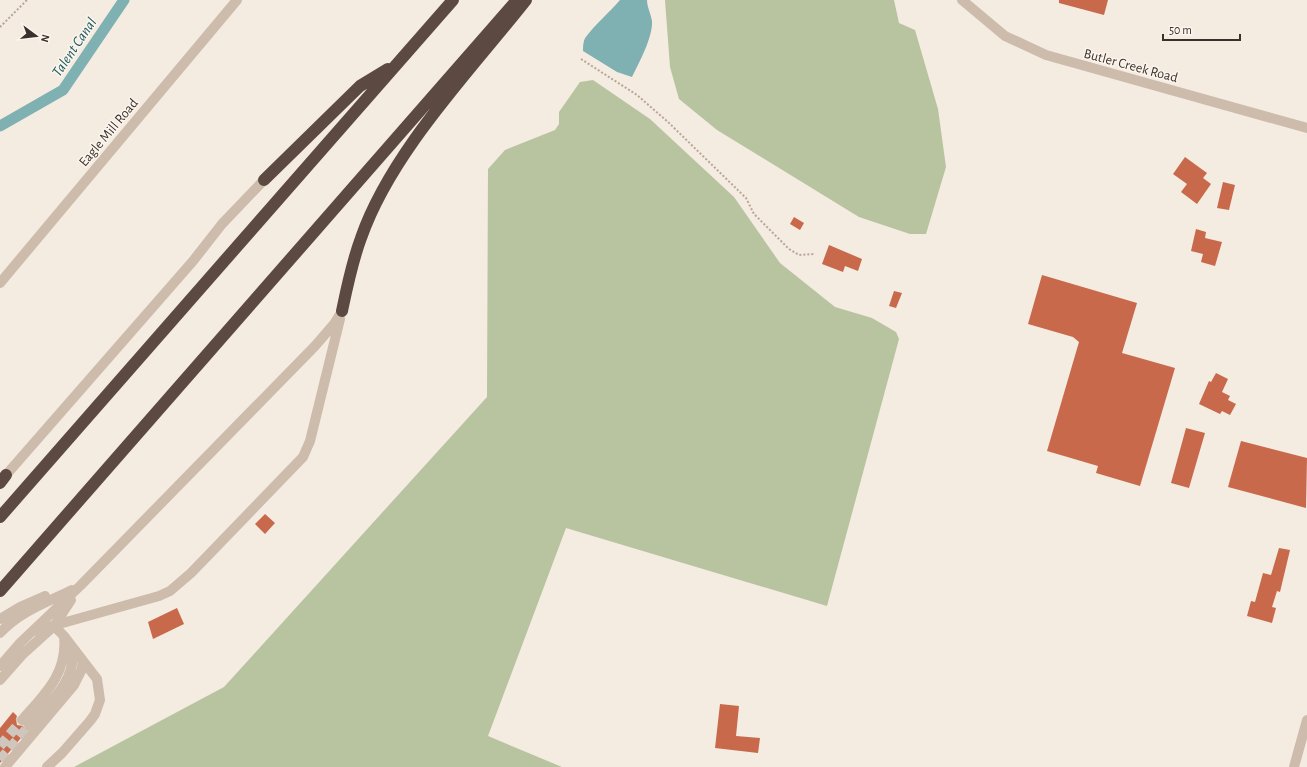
<svg xmlns="http://www.w3.org/2000/svg" width="1307" height="767" font-family="'Alegreya Sans',sans-serif">
<style>
.green{fill:#b8c4a0}
.water{fill:#7fb0b2}
.lines{fill:none;stroke-linecap:round;stroke-linejoin:round}
.canal{stroke:#7fb0b2;stroke-width:11}
.building{fill:#c8694b}
.minor-tunnel{stroke:#cfc6bd;stroke-width:10;stroke-dasharray:10 5;stroke-linecap:butt}
.path{stroke:#b9a596;stroke-width:2;stroke-dasharray:2 2;stroke-linecap:butt}
.minor{stroke:#cdbbac;stroke-width:10}
.highway{stroke:#5c4a42;stroke-width:12}
.labels{text-anchor:middle;stroke-width:3;stroke-linejoin:round;paint-order:stroke}
.street-label{font-size:14px;fill:#3b302b;stroke:#fbf5ee}
.water-label{font-size:15px;font-style:italic;fill:#1f5a5e;stroke:#fbf5ee}
</style>
<rect width="100%" height="100%" fill="#f4ebe1"/>
<path class="green" d="M665,0h229l5,23 16,7 23,79 8,58 -20,67h-16l-51,-17 -142,-87 -38,-31 -9,-32z
M593,80l57,39 84,78 46,66 55,44 37,11 24,14 3,7 -72,267 -261,-78 -78,208 74,31h-488l150,-80 263,-290 1,-228 17,-19 50,-20 4,-6v-12l21,-30z"/>
<path class="water" d="M620,0h27c0,7 4,14 5,21 1,16 -13,42 -20,56l-15,-5 -34,-21c0,-3 0,-7 1,-10 1,-7 29,-32 36,-41z"/>
<g class="lines">
<path class="canal" d="M0,126l63,-36 61,-90"/>
</g>
<path class="building" d="M1059,0h49l-4,15 -45,-12z
M1185,157l22,16 -4,5 8,6 -14,20 -16,-12 6,-8 -14,-10z
M1223,182l12,3 -6,25 -12,-2z
M794,217l10,6 -4,7 -10,-6z
M1196,229l10,3 -1,6 17,4 -7,24 -14,-4 2,-8 -12,-3z
M829,245l33,14 -4,12 -13,-5 -2,6 -21,-8z
M1042,275l95,28 -15,50 53,15 -35,118 -44,-13 2,-7 -51,-15 32,-109 -6,-5 -45,-13z
M894,291l8,2 -6,15 -7,-2z
M1216,373l12,6 -6,13 8,4 -2,4 8,4 -6,11 -8,-4 -2,3 -21,-10 10,-23 2,1z
M1186,428l19,5 -16,55 -18,-5z
M1241,441l66,17 -1,50 -78,-21z
M265,514l10,9 -10,11 -10,-10z
M1279,548l11,2 -10,42 -3,-1 -5,16 4,1 -4,15 -25,-7 4,-15 4,1 8,-29 8,2z
M177,608l7,16 -31,15 -5,-17z
M720,704l19,2 -3,30 24,2 -2,15 -43,-5z
M13,712l4,4 -1,3 1,6 6,1 3,6 -26,31v-35z"/>
<g class="lines">
<path class="minor-tunnel" d="M0,746l22,-26
M0,760l29,-34"/>
<path class="path" d="M0,27l27,-27
M581,59l56,36 31,27 78,76 8,16 35,35 10,6 16,-1"/>
<path class="minor" d="M962,0l43,36 41,19 261,73
M0,283l237,-283
M6,475l187,-214 29,-37 42,-44
M0,619l20,-12 25,-11
M34,631l125,-35 11,-5 21,-18 112,-116 7,-16 30,-122
M0,633c19,-21 47,-31 72,-43
M0,666l20,-23 61,-58 234,-239 19,-22 8,-13
M0,680l23,-26 31,-28 17,-26
M22,720c23,-26 46,-47 42,-84
M29,726c21,-24 46,-43 44,-77
M5,767l69,-82 7,-14 2,-10
M47,767l15,-14 28,-32 5,-7 5,-14 -3,-21 -33,-43 -10,-10
M1294,767l13,-47"/>
<path class="highway" d="M264,180l96,-94 28,-17
M342,311c5,-24 10,-49 19,-73 30,-86 109,-167 165,-238
M0,483l6,-8
M0,517l453,-517
M0,591l517,-591"/>
</g>
<g class="labels">
<g class="street-label">
<text transform="translate(1131 65) rotate(15)" y="5">Butler Creek Road</text>
<text transform="translate(108 132) rotate(-50)" y="5">Eagle Mill Road</text>
</g>
<g class="water-label">
<text transform="translate(74 47) rotate(-56)" y="5">Talent Canal</text>
</g>
</g>
<g transform="translate(36 36) rotate(105)" stroke="#fbf5ee" stroke-width="3" paint-order="stroke">
<path d="M0-3L7 15L0 10L-7 15Z" fill="#3b302b"/>
<text y="-6" font-size="11" font-weight="bold" text-anchor="middle" fill="#3b302b">N</text>
</g>
<path d="M1163 34v6h77v-6" fill="none" stroke="#3b302b" stroke-width="2"/>
<text x="1169" y="34" font-size="12" fill="#3b302b" stroke="#fbf5ee" stroke-width="3" paint-order="stroke">50 m</text>
</svg>
